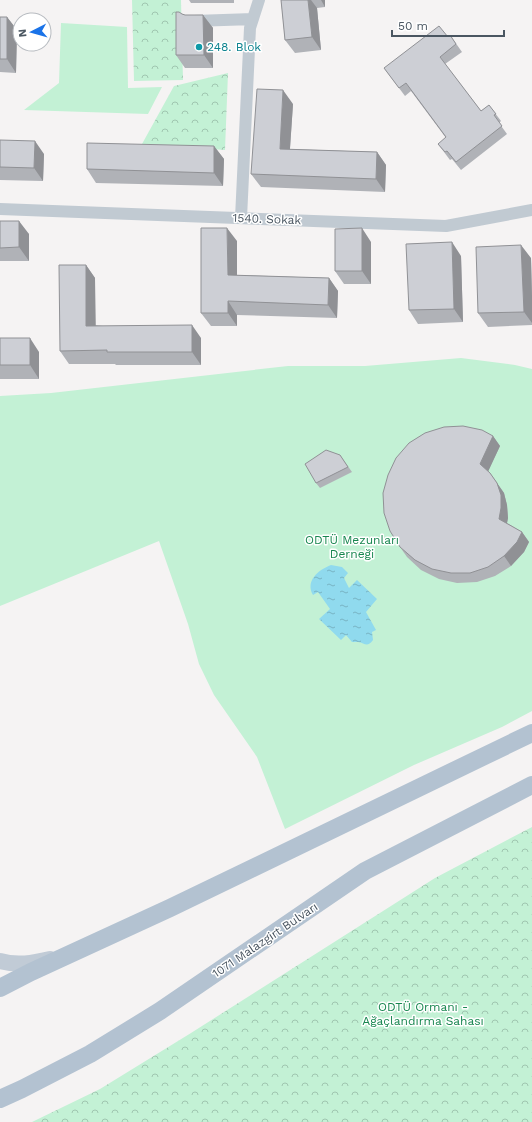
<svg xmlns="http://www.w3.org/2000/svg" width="532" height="1122" font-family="'Work Sans',sans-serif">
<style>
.green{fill:#c3f1d5}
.forest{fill:url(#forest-crowns)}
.water{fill:url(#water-ripples)}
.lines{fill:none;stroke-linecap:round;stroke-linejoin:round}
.street{stroke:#c1cad2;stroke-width:12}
.secondary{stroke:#c1cbd6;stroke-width:16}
.primary{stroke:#b3c2d1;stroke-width:18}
.wall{fill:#b0b2b7}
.shaded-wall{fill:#909195}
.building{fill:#cdcfd5;stroke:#909195}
.culture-dot{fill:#0f9aa8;stroke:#fff;stroke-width:1.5}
.labels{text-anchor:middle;stroke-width:3;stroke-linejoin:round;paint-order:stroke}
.culture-label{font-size:12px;fill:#0d838f;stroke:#fff;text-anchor:start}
.street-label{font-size:12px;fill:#4a5661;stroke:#fff}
.park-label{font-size:12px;fill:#17864f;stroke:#fff}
</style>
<defs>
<pattern id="forest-crowns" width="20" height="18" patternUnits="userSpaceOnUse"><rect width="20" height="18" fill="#c3f1d5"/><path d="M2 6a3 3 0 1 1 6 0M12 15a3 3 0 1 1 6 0" fill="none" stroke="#a0c6b0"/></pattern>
<pattern id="water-ripples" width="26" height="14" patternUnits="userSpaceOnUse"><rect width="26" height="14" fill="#90daee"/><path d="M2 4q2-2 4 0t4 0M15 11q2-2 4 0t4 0" fill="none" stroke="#78b4c4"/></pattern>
</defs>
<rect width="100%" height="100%" fill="#f5f3f3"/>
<path class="green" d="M61,23l66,4 1,61 34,-1 -14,27 -124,-4 35,-27z
M461,358l54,7 17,4v342l-30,16 -88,38 -129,64 -28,-72 -43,-62 -15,-31 -11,-40 -29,-83 -159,65v-210l51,-3 237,-27h77z"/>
<path class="forest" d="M132,0h49l2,80 -49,1z
M228,73l-3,77 -83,-6 32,-58z
M532,827v295h-500l68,-33 91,-56 244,-155z"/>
<path class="water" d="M331,565l11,2 6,6 -4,5 5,10 8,-8 20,19 -11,13 10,18 -4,2 1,8c-6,8 -8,3 -15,2 -2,0 -4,0 -6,0l-6,-7 -5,5 -22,-21 11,-10 -12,-17 -5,3c-8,-14 5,-25 18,-30z"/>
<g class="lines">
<path class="street" d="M194,21l59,-2
M0,209l446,17 86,-16
M241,218l9,-190 9,-28"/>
<path class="secondary" d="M0,961c17,5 33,2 50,-2"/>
<path class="primary" d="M0,988l31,-16 139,-64 362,-175
M0,1099l22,-10 68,-35 70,-43 205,-140 167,-86"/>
</g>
<path class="wall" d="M189,0h45v3h-43z
M281,0h44v7l-8,1 4,42 -26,3 -10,-13z
M182,14l3,1h18l10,13v40h-28l-9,-13z
M0,17h7l10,13 -1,43 -16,-1z
M450,35l12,17 -17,12 36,47 8,-6 12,16 -2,2 8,11 -46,36 -9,-11 -2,1 -12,-16 8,-6 -35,-47 -6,5 -21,-28z
M293,104l-3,45 87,3 9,13 -1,27 -124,-5 -10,-13z
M0,140l44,14 -1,27 -43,-1z
M214,146l10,13 -1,27 -127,-3 -9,-14z
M0,221l29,13v27h-29z
M237,241v34l92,3 9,13 -1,27 -100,-3v11h-26l-10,-13z
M371,242v42h-27l-9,-13z
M461,256l2,66 -45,2 -9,-14z
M531,258l1,39v28l-44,2 -10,-14z
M86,265l9,13v47l106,13v27h-85l-1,-1h-46l-9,-13z
M0,338l39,14v27h-39z
M493,436l7,10 -12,25 9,12 7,10 3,12 1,13 -1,5 15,9 7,10 -5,10 -13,14 -16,10 -18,6 -20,1 -18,-4 -18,-9 -14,-13 -7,-10z
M340,455l12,17 -32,16 -4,-5z"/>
<path class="shaded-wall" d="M308,0h3l6,8 4,42 -9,-13z
M321,0h4v7z
M203,15l10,13v40l-9,-13z
M7,17l10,13 -1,43 -9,-14z
M283,90l10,14 -4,58 -9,-13z
M35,141l9,13 -1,27 -9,-13z
M214,146l10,13 -1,27 -9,-13z
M377,152l9,13 -1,27 -9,-13z
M19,221l10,13v27l-10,-14z
M227,228l10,13v47l-9,-13z
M362,228l9,14v42l-9,-13z
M452,242l9,14 2,66 -9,-13z
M521,245l10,13 1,39v26l-8,-11z
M86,265l9,13 1,61 -10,-13z
M329,278l9,13 -1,27 -9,-13z
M228,301l9,14v11l-9,-13z
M192,325l9,13v27l-9,-13z
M30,338l9,14v27l-9,-14z
M493,436l7,10 -13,28 -7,-10z
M490,473l14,20 3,12 1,13 -2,10 -7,-9z
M522,532l7,10 -5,10 -13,14 -7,-10z"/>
<path class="building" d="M281,0h27l4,37 -27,3z
M176,12h3l3,2 3,1h18l1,40h-28z
M0,17h7v42h-7z
M439,26l9,11 2,-2 6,9 -16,13 41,54 8,-6 7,9 -2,1 8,11 -46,36 -9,-11 -2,1 -7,-8 8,-7 -40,-54 -7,5 -15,-20z
M257,89l26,1 -3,59 97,3 -1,27 -125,-5z
M0,140l35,1 -1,27 -34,-1z
M87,143l127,3v27l-127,-4z
M0,221h19v26l-19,1z
M201,228h26l1,47 101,3 -1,27 -100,-4v12h-27z
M362,228v43h-27v-42z
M452,242l2,67 -45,1 -3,-66z
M521,245l3,67 -46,1 -2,-66z
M59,265h27v61l106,-1v27h-85v-2l-47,1z
M0,338h30v27h-30z
M463,426l19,4 11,6 -13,28 10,9 7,10 4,12v13l-2,11 23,13 -5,10 -13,14 -16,11 -18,6h-19l-19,-4 -17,-9 -15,-13 -10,-16 -6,-18 -1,-20 5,-18 8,-17 13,-15 16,-10 19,-6z
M326,450l14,5 8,12 -32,16 -11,-19z"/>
<circle class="culture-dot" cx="199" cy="47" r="4"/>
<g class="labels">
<g class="culture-label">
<text x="207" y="51">248. Blok</text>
</g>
<g class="street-label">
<text transform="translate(267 219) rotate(2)" y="4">1540. Sokak</text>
<text transform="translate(265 940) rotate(-34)" y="4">1071 Malazgirt Bulvarı</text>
</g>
<g class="park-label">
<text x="352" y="544">ODTÜ Mezunları<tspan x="352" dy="14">Derneği</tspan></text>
<text x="423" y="1011">ODTÜ Ormanı -<tspan x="423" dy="14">Ağaçlandırma Sahası</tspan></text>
</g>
</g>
<g transform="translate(32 32) rotate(264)"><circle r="19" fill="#ffffff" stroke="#b7bbc0"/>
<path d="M0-3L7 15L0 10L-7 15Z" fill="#1a73e8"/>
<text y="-6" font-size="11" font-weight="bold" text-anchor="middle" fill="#4a5661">N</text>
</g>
<path d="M392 30v6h112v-6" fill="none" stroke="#4a5661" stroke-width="2"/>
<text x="398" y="30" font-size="12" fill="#4a5661" stroke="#ffffff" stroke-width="3" paint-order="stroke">50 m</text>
</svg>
